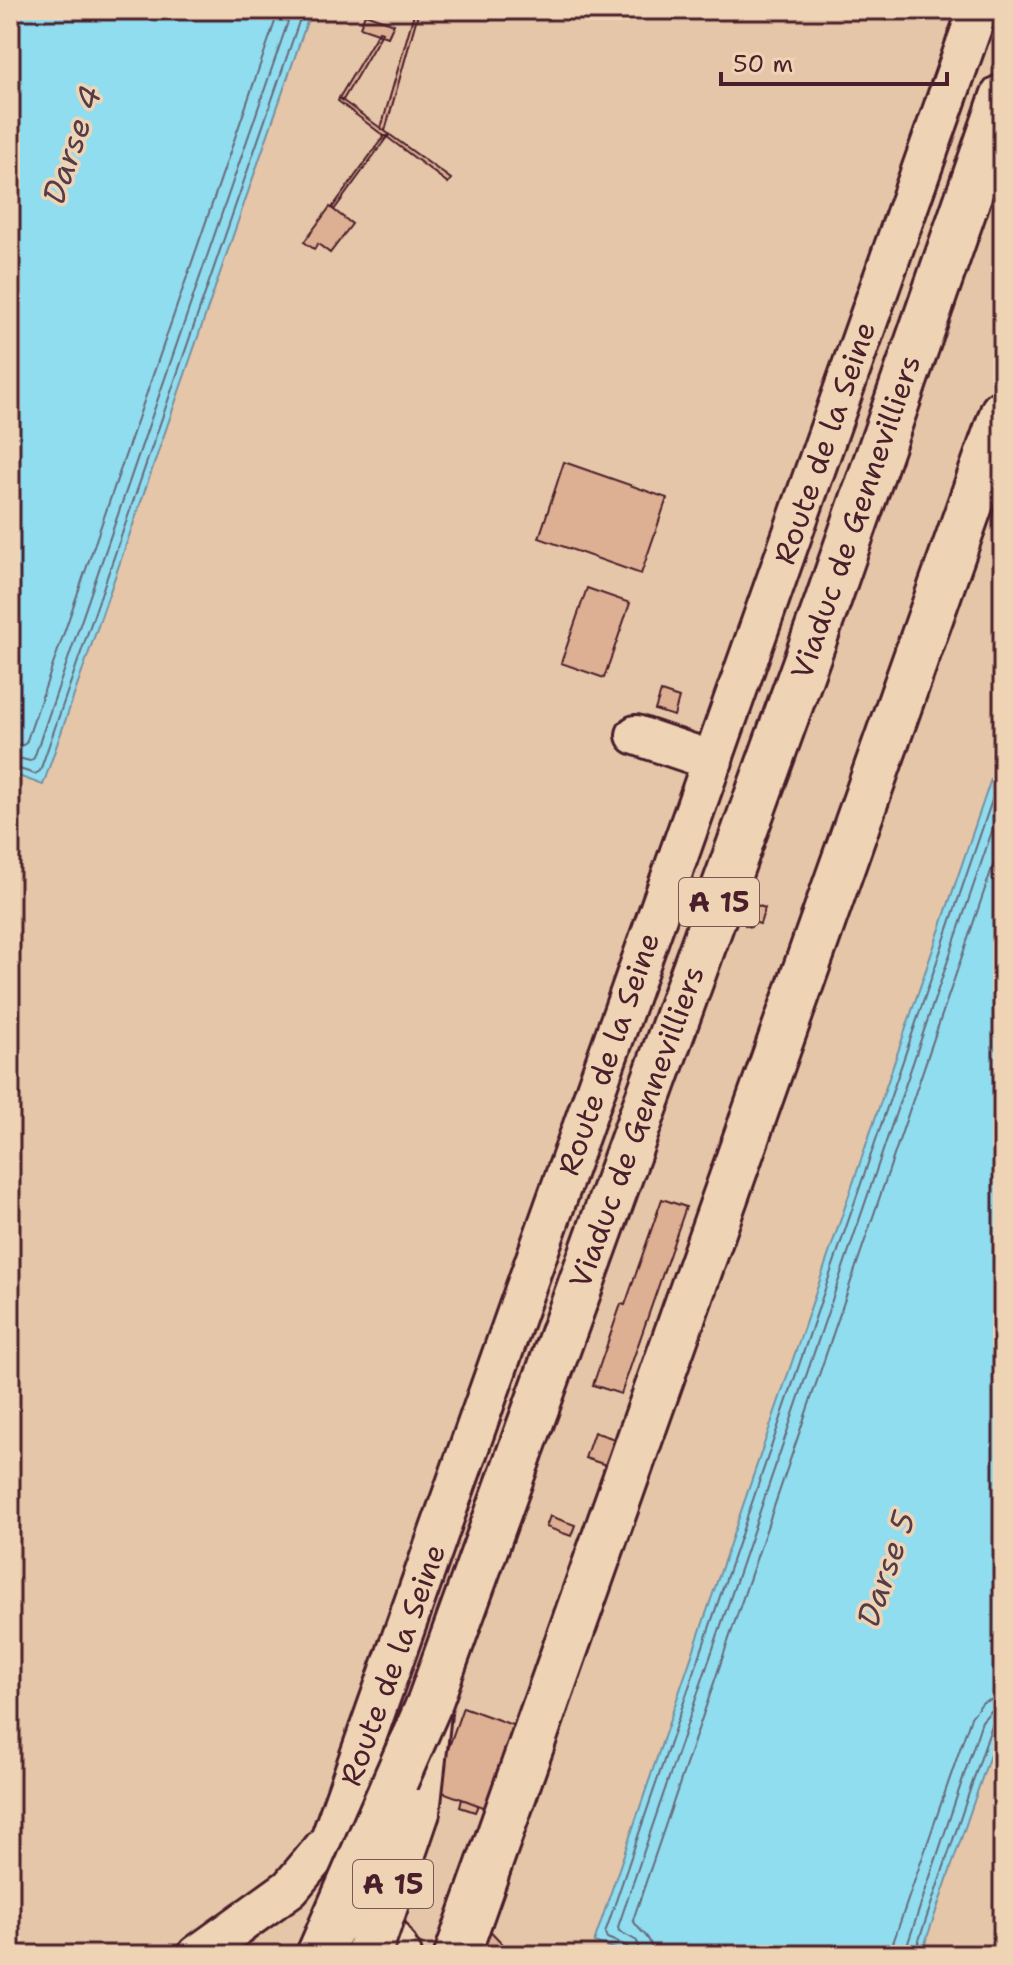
<svg xmlns="http://www.w3.org/2000/svg" width="1013" height="1965" font-family="'Shantell Sans',sans-serif">
<style>
.built{fill:#e6c6a8}
.water{fill:#90ddf0;stroke:#7491a1;stroke-width:2}
.lines{fill:none;stroke-linecap:round;stroke-linejoin:round}
.shore{stroke:#666b7a;stroke-width:2}
.building{fill:#ddaf93;stroke:#4a1f2b;stroke-width:2}
.minor-casing{stroke:#4a1f2b;stroke-width:44}
.highway-casing{stroke:#4a1f2b;stroke-width:50}
.path{stroke:#4a1f2b;stroke-width:5;stroke-dasharray:6 6;stroke-linecap:butt}
.minor{stroke:#eed4b5;stroke-width:38}
.highway{stroke:#eed4b5;stroke-width:44}
.highway-bridge-casing{stroke:#4a1f2b;stroke-width:50;stroke-linecap:butt}
.highway-bridge{stroke:#eed4b5;stroke-width:44}
.labels{text-anchor:middle;stroke-width:7;stroke-linejoin:round;paint-order:stroke}
.shield{fill:#eed4b5;stroke:#7b5554;stroke-width:2}
.shield-label{font-size:28px;font-weight:bold;fill:#4a1f2b}
.street-label{font-size:30px;fill:#4a1f2b;stroke:#eed4b5}
.water-label{font-size:32px;font-style:italic;fill:#543c49;stroke:#eed4b5}
</style>
<rect width="100%" height="100%" fill="#eed4b5"/>
<filter id="ink" filterUnits="userSpaceOnUse"><feTurbulence type="fractalNoise" baseFrequency=".0125" numOctaves="2"/><feDisplacementMap in="SourceGraphic" scale="16" xChannelSelector="R" yChannelSelector="G"/><feConvolveMatrix kernelMatrix="1 2 1 2 8 2 1 2 1" color-interpolation-filters="sRGB"/></filter>
<g filter="url(#ink)">
<path class="built" d="M311,10h692v734l-409,1198 39,13h-623v-1182l34,11z
M1003,1717v238h-82z"/>
<path class="water" d="M10,10h301l-268,775 -33,-12z
M1003,744v973l-82,238h-288l-39,-13z"/>
<g class="lines">
<path class="shore" d="M10,744l13,1 3,-2 253,-733
M10,756l20,5 4,-3 258,-748
M10,766l25,8 5,-3 263,-761
M630,1955l-3,-9 -20,-8 -2,-5 398,-1165
M640,1955l-3,-14 -18,-10 -1,-4 385,-1128
M652,1955c0,-21 -12,-21 -19,-35l370,-1084
M892,1955l1,-12 78,-226 12,-15 20,-5
M904,1955l78,-234 9,-10 12,-2
M914,1955l78,-230 4,-5 7,-1"/>
</g>
<path class="building" d="M415,10h4l-34,121 -4,-3z
M365,14l29,10 -6,13 -7,-2 1,-3 -3,-1 -1,2 -18,-6z
M378,33l3,2 -38,65 -4,-2z
M339,98l112,81 -3,4 -61,-46 2,-1h-5l-46,-35z
M384,136l3,1 -53,73 -2,-2z
M330,207l22,17 -22,29 -12,-9 -4,5 -10,-7z
M564,462l103,36 -26,76 -102,-36z
M587,588l43,15 -26,75 -43,-15z
M661,692l18,6 -5,18 -19,-6z
M739,899l26,9 -5,16 -7,-2 -2,5 -6,-2 1,-5 -13,-5z
M662,1199l24,8 -65,187 -28,-9 28,-81 4,1z
M594,1432l33,11 -9,26 -33,-11z
M550,1516l25,9 -4,11 -25,-9z
M463,1707l55,20 -29,82 -55,-20z
M462,1799l16,6 -3,7 -15,-5z
M483,1923l30,32h-61z"/>
<g class="lines">
<defs>
<path id="minor" d="M636,735l77,26
M367,1900l35,55
M197,1955l93,-67 40,-48 648,-1830"/>
<path id="highway" d="M417,1812l12,-108 397,-1098 177,-509
M457,1955l546,-1543"/>
</defs>
<use href="#minor" class="minor-casing"/>
<use href="#highway" class="highway-casing"/>
<path class="path" d="M10,1929l20,26"/>
<use href="#minor" class="minor"/>
<use href="#highway" class="highway"/>
<defs>
<path id="highway-bridge" d="M319,1955l110,-251
M368,1955l49,-143"/>
</defs>
<use href="#highway-bridge" class="highway-bridge-casing"/>
<use href="#highway-bridge" class="highway-bridge"/>
</g>
</g>
<g class="labels">
<g class="shield">
<rect x="679" y="878" width="80" height="48" rx="6"/>
<rect x="353" y="1860" width="80" height="48" rx="6"/>
</g>
<g class="shield-label">
<text x="719" y="912">A 15</text>
<text x="393" y="1894">A 15</text>
</g>
<g class="street-label">
<text transform="translate(825 443) rotate(-71)" y="10">Route de la Seine</text>
<text transform="translate(856 517) rotate(-71)" y="10">Viaduc de Gennevilliers</text>
<text transform="translate(609 1054) rotate(-71)" y="10">Route de la Seine</text>
<text transform="translate(637 1127) rotate(-70)" y="10">Viaduc de Gennevilliers</text>
<text transform="translate(393 1665) rotate(-70)" y="10">Route de la Seine</text>
</g>
<g class="water-label">
<text transform="translate(72 145) rotate(-71)" y="11">Darse 4</text>
<text transform="translate(886 1569) rotate(-71)" y="11">Darse 5</text>
</g>
</g>
<rect width="1013" height="1965" fill="none" stroke="#eed4b5" stroke-width="40"/>
<rect x="20" y="20" width="973" height="1925" fill="none" stroke="#4a1f2b" stroke-width="3" filter="url(#ink)"/>
<path d="M721 72v12h226v-12" fill="none" stroke="#4a1f2b" stroke-width="4"/>
<text x="733" y="72" font-size="24" fill="#4a1f2b" stroke="#eed4b5" stroke-width="6" paint-order="stroke">50 m</text>
</svg>
